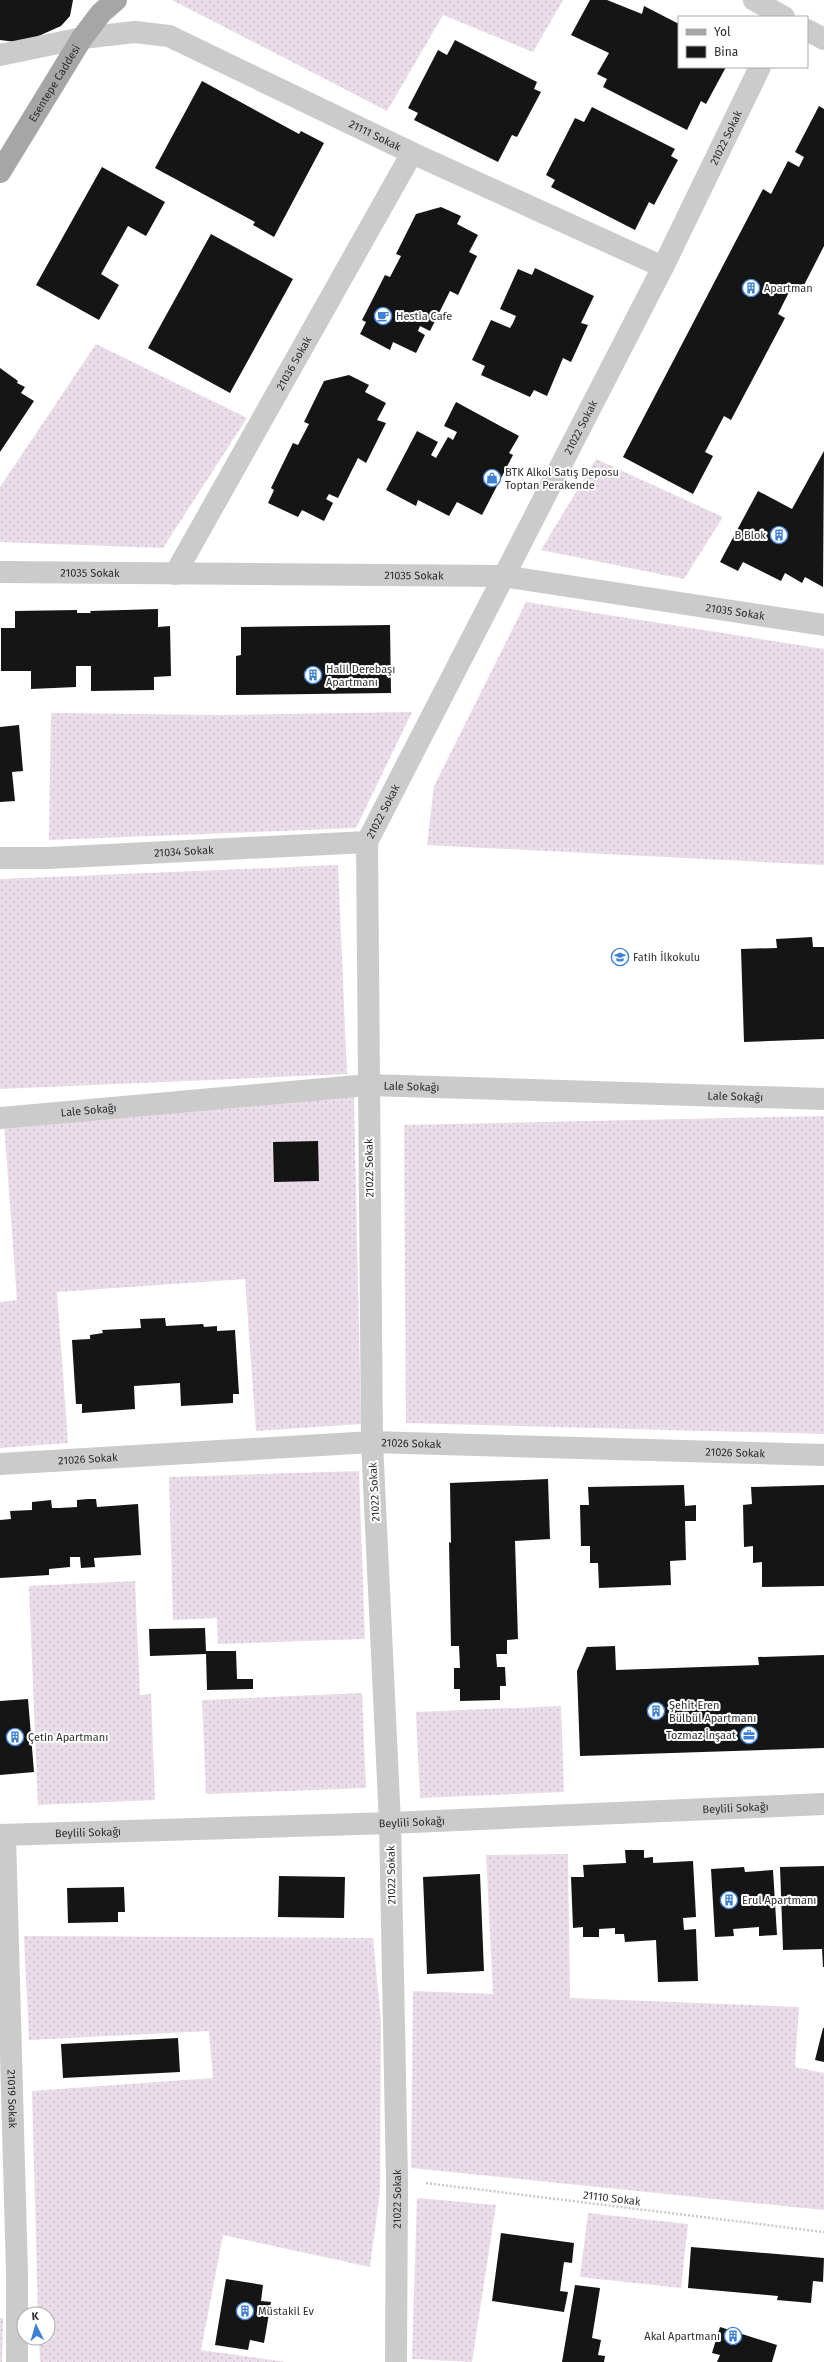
<svg xmlns="http://www.w3.org/2000/svg" width="824" height="2362" font-family="'Fira Sans',sans-serif">
<style>
.grass{fill:url(#grass-dots)}
.building{fill:#151515}
.lines{fill:none;stroke-linecap:round;stroke-linejoin:round}
.path{stroke:#c8c8c8;stroke-width:2.5;stroke-dasharray:2 2;stroke-linecap:butt}
.minor{stroke:#cbcbcb;stroke-width:22}
.major{stroke:#a6a6a6;stroke-width:22}
.labels{text-anchor:middle;stroke-width:4;stroke-linejoin:round;paint-order:stroke}
.street-label{font-size:11px;fill:#2e2e2e;stroke:#fff}
.poi-label{font-size:11px;fill:#2e2e2e;stroke:#fff;text-anchor:start}
</style>
<defs>
<pattern id="grass-dots" width="8" height="8" patternUnits="userSpaceOnUse"><rect width="8" height="8" fill="#eadce9"/><path d="M2 2h.1M6 6h.1" fill="none" stroke="#c9bdc8" stroke-width="1.8" stroke-linecap="round"/></pattern>
</defs>
<rect width="100%" height="100%" fill="#fff"/>
<path class="grass" d="M172,0h391l-30,52 -90,-37 -56,96z
M96,344l151,74 -84,130 -163,-6v-55z
M596,459l127,58 -39,62 -143,-29z
M526,602l298,47v216l-397,-20 7,-59z
M412,712l-56,116 -307,12 2,-127 170,2z
M338,865l9,209 -347,15v-210z
M354,1097l7,327 -105,7 -11,-152 -188,13 11,151 -68,5v-146l17,-2 -13,-177z
M824,1116v318l-418,-11 -2,-298z
M359,1471l6,168 -147,5 -1,-26 -44,2 -4,-143z
M135,1581l5,114 11,-1 4,106 -117,5 -9,-219z
M362,1693l4,95 -160,6 -4,-94z
M561,1706l3,86 -144,6 -4,-86z
M568,1854l2,144 229,9 -4,60 29,6v137l-413,-42 2,-177 80,3 -7,-139z
M24,1936l349,2 8,83 -1,170 -10,76 -147,-32 -22,115 85,12h-246l-1,-24h9v-24h-10l-6,-223 181,-13 -4,-47 -180,9z
M417,2198l79,7 -24,157 -60,-3z
M588,2213l100,11 -7,64 -101,-11z
M0,2318h3l-1,44h-2z"/>
<path class="building" d="M0,0h73l-3,16 -9,10 -27,12 -18,4 -16,-2z
M590,0h17l35,14 2,-8 35,18v43h47l-20,37 -5,-3 -14,29 -84,-43 4,-8 -10,-5 12,-21 -38,-18z
M455,40l82,42 -3,7 7,3 -24,45 -5,-2 -14,27 -84,-42 4,-7 -10,-5 30,-58 9,5z
M202,81l97,53 2,-3 23,12 -50,94 -21,-12 2,-3 -100,-54z
M819,106l5,3v137l-23,45 -9,-5 -14,28 7,4 -54,102 -7,-4 -19,36 8,4 -20,38 -70,-37 140,-268 8,5 17,-33 11,6 5,-10 -9,-5z
M592,107l83,42 -4,7 7,4 -24,45 -5,-3 -14,28 -84,-43 4,-7 -9,-5 29,-57 9,4z
M102,167l63,35 -19,34 -18,-10 -27,48 18,11 -20,35 -63,-35z
M441,207l20,9 -4,8 21,11 -9,17 8,4 -19,39 -8,-4 -20,40 -10,-5 -2,5 7,4 -9,18 -23,-11 -3,8 -30,-16 6,-12 -4,-2 23,-45 5,2 11,-21 -5,-2 20,-40z
M211,234l82,45 -63,114 -82,-45z
M535,268l59,28 -13,27 7,2 -17,37 -8,-4 -16,38 -13,-6 -4,7 -49,-22 4,-9 -13,-6 19,-40 19,8 3,-5 3,-7 -16,-7 18,-40 14,6z
M0,368l18,13 -1,2 8,4 -4,6 13,8 -34,51z
M349,375l20,10 -4,7 21,11 -9,17 9,3 -20,40 -8,-5 -20,40 -9,-4 -3,5 7,4 -9,18 -22,-11 -4,7 -30,-14 6,-13 -3,-2 22,-45 5,2 11,-21 -5,-2 20,-41z
M456,402l63,34 -10,17 4,2 -31,60 -25,-13 -8,14 -31,-16 -2,6 -30,-16 31,-59 21,11 -7,13 5,3 12,-21 5,3 4,-8 -13,-6z
M824,451l-1,136 -18,-10 -3,6 -17,-10 -4,8 -38,-19 -5,9 -18,-9 38,-71 34,18z
M158,609v18l12,-1 1,50 -17,1v13l-63,1v-25h-15v21l-45,2v-18h-30v-43h14v-17l62,-1v3h14l-1,-2z
M390,625l1,68 -155,2v-39l5,-1v-28z
M19,725l4,46 -11,1 3,29 -15,1v-75z
M812,937l1,10h11v92l-80,3 -3,-93 36,-1 -1,-9z
M318,1141l1,40 -45,1 -1,-40z
M165,1318l1,8 37,-2 1,3 13,-1v5l18,-1 4,64h-6v9l-52,3 -1,-23 -46,3 1,23 -53,4v-9h-6l-4,-64 18,-1v-4l13,-2 -1,-3 39,-2 -1,-9z
M548,1479l2,60 -35,2 3,98 -11,1v14h-11l1,13h8l1,19h-6v14l-40,1v-12h-6v-21h6l-1,-22h-8l-2,-104 2,1 -1,-60z
M684,1485l1,21 11,-1v16h-11l1,39 -16,1 1,24 -72,3 -1,-25h-8v-17h-9l-1,-41h9l-1,-18z
M824,1485v101l-62,1v-25l-9,1v-17l-9,1 -1,-42 9,-1 -1,-17z
M88,1499h8l1,8 41,-3 3,51 -47,3 1,9 -14,1 -1,-11h-10v10l-21,2v6l-49,3v-58l11,-1 -1,-8 22,-1v-8l19,-2 1,8h7l18,-1v-7z
M205,1628l1,23h30l1,28h16v10l-46,1 -1,-36 -56,2 -1,-27z
M615,1646l1,24 143,-5 -1,-8 66,-2v93l-244,8 -3,-85 10,-24z
M28,1699l6,73 -34,3v-74z
M625,1850h19v8l9,-1v6l40,-2 3,56 -13,1 1,12 12,-1 2,52 -40,1 -2,-42 -31,2 -1,-8h-9v-6l-16,1v8h-16v-10l-10,1 -2,-51h13l-1,-12 43,-2z
M824,1866v101h-1l-1,-18 -39,1 -3,-83z
M744,1867l1,5 28,-2 4,65 -18,1v-9l-26,2 1,7 -19,1 -4,-68z
M480,1874l4,97 -57,3 -4,-97z
M279,1876l66,1 -1,41 -66,-1z
M124,1887l1,25h-7v10l-50,1 -1,-35z
M823,2028h1v34l-9,-2z
M178,2038l2,34 -117,6 -2,-34z
M501,2233l73,10 -2,20 -8,-1 -4,29 8,1 -4,20 -72,-11z
M691,2247l133,11 -1,24 -10,-1 -2,22 -34,-3 1,-4 -90,-8z
M226,2279l37,6 -2,16 10,1 -7,41 -14,-3 -2,10 -33,-5z
M575,2285l25,3 -8,50 9,2 -3,15 7,1 -1,6h-42z
M720,2327l57,18 -5,17h-55l3,-7 -8,-2z"/>
<g class="lines">
<path class="path" d="M426,2183l398,49"/>
<g class="minor">
<path d="M754,0l30,17"/>
<path d="M807,30l17,9"/>
<path id="s1" d="M0,55l82,-17 53,-6 34,4 243,117 251,114"/>
<path id="s2" d="M0,572l503,4 321,49"/>
<path id="s3" d="M175,574l237,-421"/>
<path id="s4" d="M0,858h48l319,-16"/>
<path id="s5" d="M0,1118l368,-33 456,14"/>
<path id="s6" d="M0,1464l372,-22 452,13"/>
<path id="s7" d="M0,1835l390,-12 434,-19"/>
<path id="s8" d="M5,1835l12,439v88"/>
<path id="s9" d="M396,2362l1,-182 -7,-357 -18,-381 -5,-600 296,-575 97,-200"/>
</g>
<path class="major" id="s10" d="M0,172l82,-134 19,-25 15,-13"/>
</g>
<defs>
<symbol id="building-ring" viewBox="-11 -11 22 22"><circle r="9.5" fill="#fff" stroke="#3e81d6" stroke-width="1.5"/><path d="M-4-6H4V6H1V3H-1V6H-4ZM-2.5-4.3h1.7v1.8h-1.7ZM.8-4.3h1.7v1.8H.8ZM-2.5-1h1.7V.8h-1.7ZM.8-1h1.7V.8H.8Z" fill="#3e81d6"/></symbol>
<symbol id="cafe-ring" viewBox="-11 -11 22 22"><circle r="9.5" fill="#fff" stroke="#3e81d6" stroke-width="1.5"/><path d="M-5.5-4.5H6V0H3Q3 3.5 0 3.5H-2.5Q-5.5 3.5-5.5 0ZM3-3.2v2h1.7v-2ZM-6 4.5H4V6H-6Z" fill="#3e81d6"/></symbol>
<symbol id="shop-ring" viewBox="-11 -11 22 22"><circle r="9.5" fill="#fff" stroke="#3e81d6" stroke-width="1.5"/><path d="M-5-2.5h2.3a2.7 3.5 0 0 1 5.4 0H5L5.5 6h-11ZM-1.5-2.5h3a1.5 2.3 0 0 0-3 0Z" fill="#3e81d6"/></symbol>
<symbol id="school-ring" viewBox="-11 -11 22 22"><circle r="9.5" fill="#fff" stroke="#3e81d6" stroke-width="1.5"/><path d="M0-5L7-2L0 1L-7-2ZM-4 1L0 2.5L4 1V4Q0 6-4 4Z" fill="#3e81d6"/></symbol>
<symbol id="office-ring" viewBox="-11 -11 22 22"><circle r="9.5" fill="#fff" stroke="#3e81d6" stroke-width="1.5"/><path d="M-6-3h4V-5.5h4V-3h4V5H-6ZM-1-4.5V-3h2v-1.5ZM-6 0V1H6V0Z" fill="#3e81d6"/></symbol>
</defs>
<g fill-rule="evenodd">
<use href="#building-ring" x="741" y="278" width="20" height="20"/>
<use href="#cafe-ring" x="373" y="306" width="20" height="20"/>
<use href="#shop-ring" x="482" y="468" width="20" height="20"/>
<use href="#building-ring" x="769" y="525" width="20" height="20"/>
<use href="#building-ring" x="303" y="665" width="20" height="20"/>
<use href="#school-ring" x="610" y="947" width="20" height="20"/>
<use href="#building-ring" x="646" y="1701" width="20" height="20"/>
<use href="#office-ring" x="739" y="1725" width="20" height="20"/>
<use href="#building-ring" x="5" y="1727" width="20" height="20"/>
<use href="#building-ring" x="719" y="1890" width="20" height="20"/>
<use href="#building-ring" x="235" y="2301" width="20" height="20"/>
<use href="#building-ring" x="723" y="2326" width="20" height="20"/>
</g>
<g class="labels">
<g class="street-label">
<text dy="4" stroke="none"><textPath href="#s10" startOffset="104">Esentepe Caddesi</textPath></text>
<text dy="4" stroke="none"><textPath href="#s1" startOffset="400">21111 Sokak</textPath></text>
<text dy="4" stroke="none"><textPath href="#s9" startOffset="2311">21022 Sokak</textPath></text>
<text dy="4" stroke="none"><textPath href="#s3" startOffset="242">21036 Sokak</textPath></text>
<text dy="4" stroke="none"><textPath href="#s9" startOffset="1987">21022 Sokak</textPath></text>
<text dy="4" stroke="none"><textPath href="#s2" startOffset="90">21035 Sokak</textPath></text>
<text dy="4" stroke="none"><textPath href="#s2" startOffset="414">21035 Sokak</textPath></text>
<text dy="4" stroke="none"><textPath href="#s2" startOffset="738">21035 Sokak</textPath></text>
<text dy="4" stroke="none"><textPath href="#s9" startOffset="1555">21022 Sokak</textPath></text>
<text dy="4" stroke="none"><textPath href="#s4" startOffset="184">21034 Sokak</textPath></text>
<text dy="4" stroke="none"><textPath href="#s5" startOffset="413">Lale Sokağı</textPath></text>
<text dy="4" stroke="none"><textPath href="#s5" startOffset="737">Lale Sokağı</textPath></text>
<text dy="4" stroke="none"><textPath href="#s5" startOffset="89">Lale Sokağı</textPath></text>
<text transform="translate(369 1168) rotate(-91)" y="4">21022 Sokak</text>
<text dy="4" stroke="none"><textPath href="#s6" startOffset="412">21026 Sokak</textPath></text>
<text dy="4" stroke="none"><textPath href="#s6" startOffset="736">21026 Sokak</textPath></text>
<text dy="4" stroke="none"><textPath href="#s6" startOffset="88">21026 Sokak</textPath></text>
<text transform="translate(374 1492) rotate(-93)" y="4">21022 Sokak</text>
<text dy="4" stroke="none"><textPath href="#s7" startOffset="736">Beylili Sokağı</textPath></text>
<text dy="4" stroke="none"><textPath href="#s7" startOffset="412">Beylili Sokağı</textPath></text>
<text dy="4" stroke="none"><textPath href="#s7" startOffset="88">Beylili Sokağı</textPath></text>
<text transform="translate(391 1875) rotate(-91)" y="4">21022 Sokak</text>
<text dy="4" stroke="none"><textPath href="#s8" startOffset="264">21019 Sokak</textPath></text>
<text transform="translate(612 2198) rotate(7)" y="4">21110 Sokak</text>
<text dy="4" stroke="none"><textPath href="#s9" startOffset="163">21022 Sokak</textPath></text>
</g>
<g class="poi-label">
<text x="764" y="292">Apartman</text>
<text x="396" y="320">Hestia Cafe</text>
<text x="505" y="476">BTK Alkol Satış Deposu<tspan x="505" dy="13">Toptan Perakende</tspan></text>
<text x="766" y="539" text-anchor="end">B Blok</text>
<text x="326" y="673">Halil Derebaşı<tspan x="326" dy="13">Apartmanı</tspan></text>
<text x="633" y="961">Fatih İlkokulu</text>
<text x="669" y="1709">Şehit Eren<tspan x="669" dy="13">Bülbül Apartmanı</tspan></text>
<text x="736" y="1739" text-anchor="end">Tozmaz İnşaat</text>
<text x="28" y="1741">Çetin Apartmanı</text>
<text x="742" y="1904">Erul Apartmanı</text>
<text x="258" y="2315">Müstakil Ev</text>
<text x="720" y="2340" text-anchor="end">Akal Apartmanı</text>
</g>
</g>
<rect x="678" y="16" width="130" height="52" fill="#ffffff" stroke="#ababab"/>
<rect x="686" y="29" width="20" height="6" fill="#a6a6a6" stroke="#ababab"/>
<text x="714" y="36" font-size="12" fill="#2e2e2e">Yol</text>
<rect x="686" y="46" width="20" height="12" fill="#151515" stroke="#ababab"/>
<text x="714" y="56" font-size="12" fill="#2e2e2e">Bina</text>
<g transform="translate(36 2326) rotate(355)"><circle r="19" fill="#ffffff" stroke="#ababab"/>
<path d="M0-3L7 15L0 10L-7 15Z" fill="#3e81d6"/>
<text y="-6" font-size="11" font-weight="bold" text-anchor="middle" fill="#2e2e2e">K</text>
</g>
</svg>
